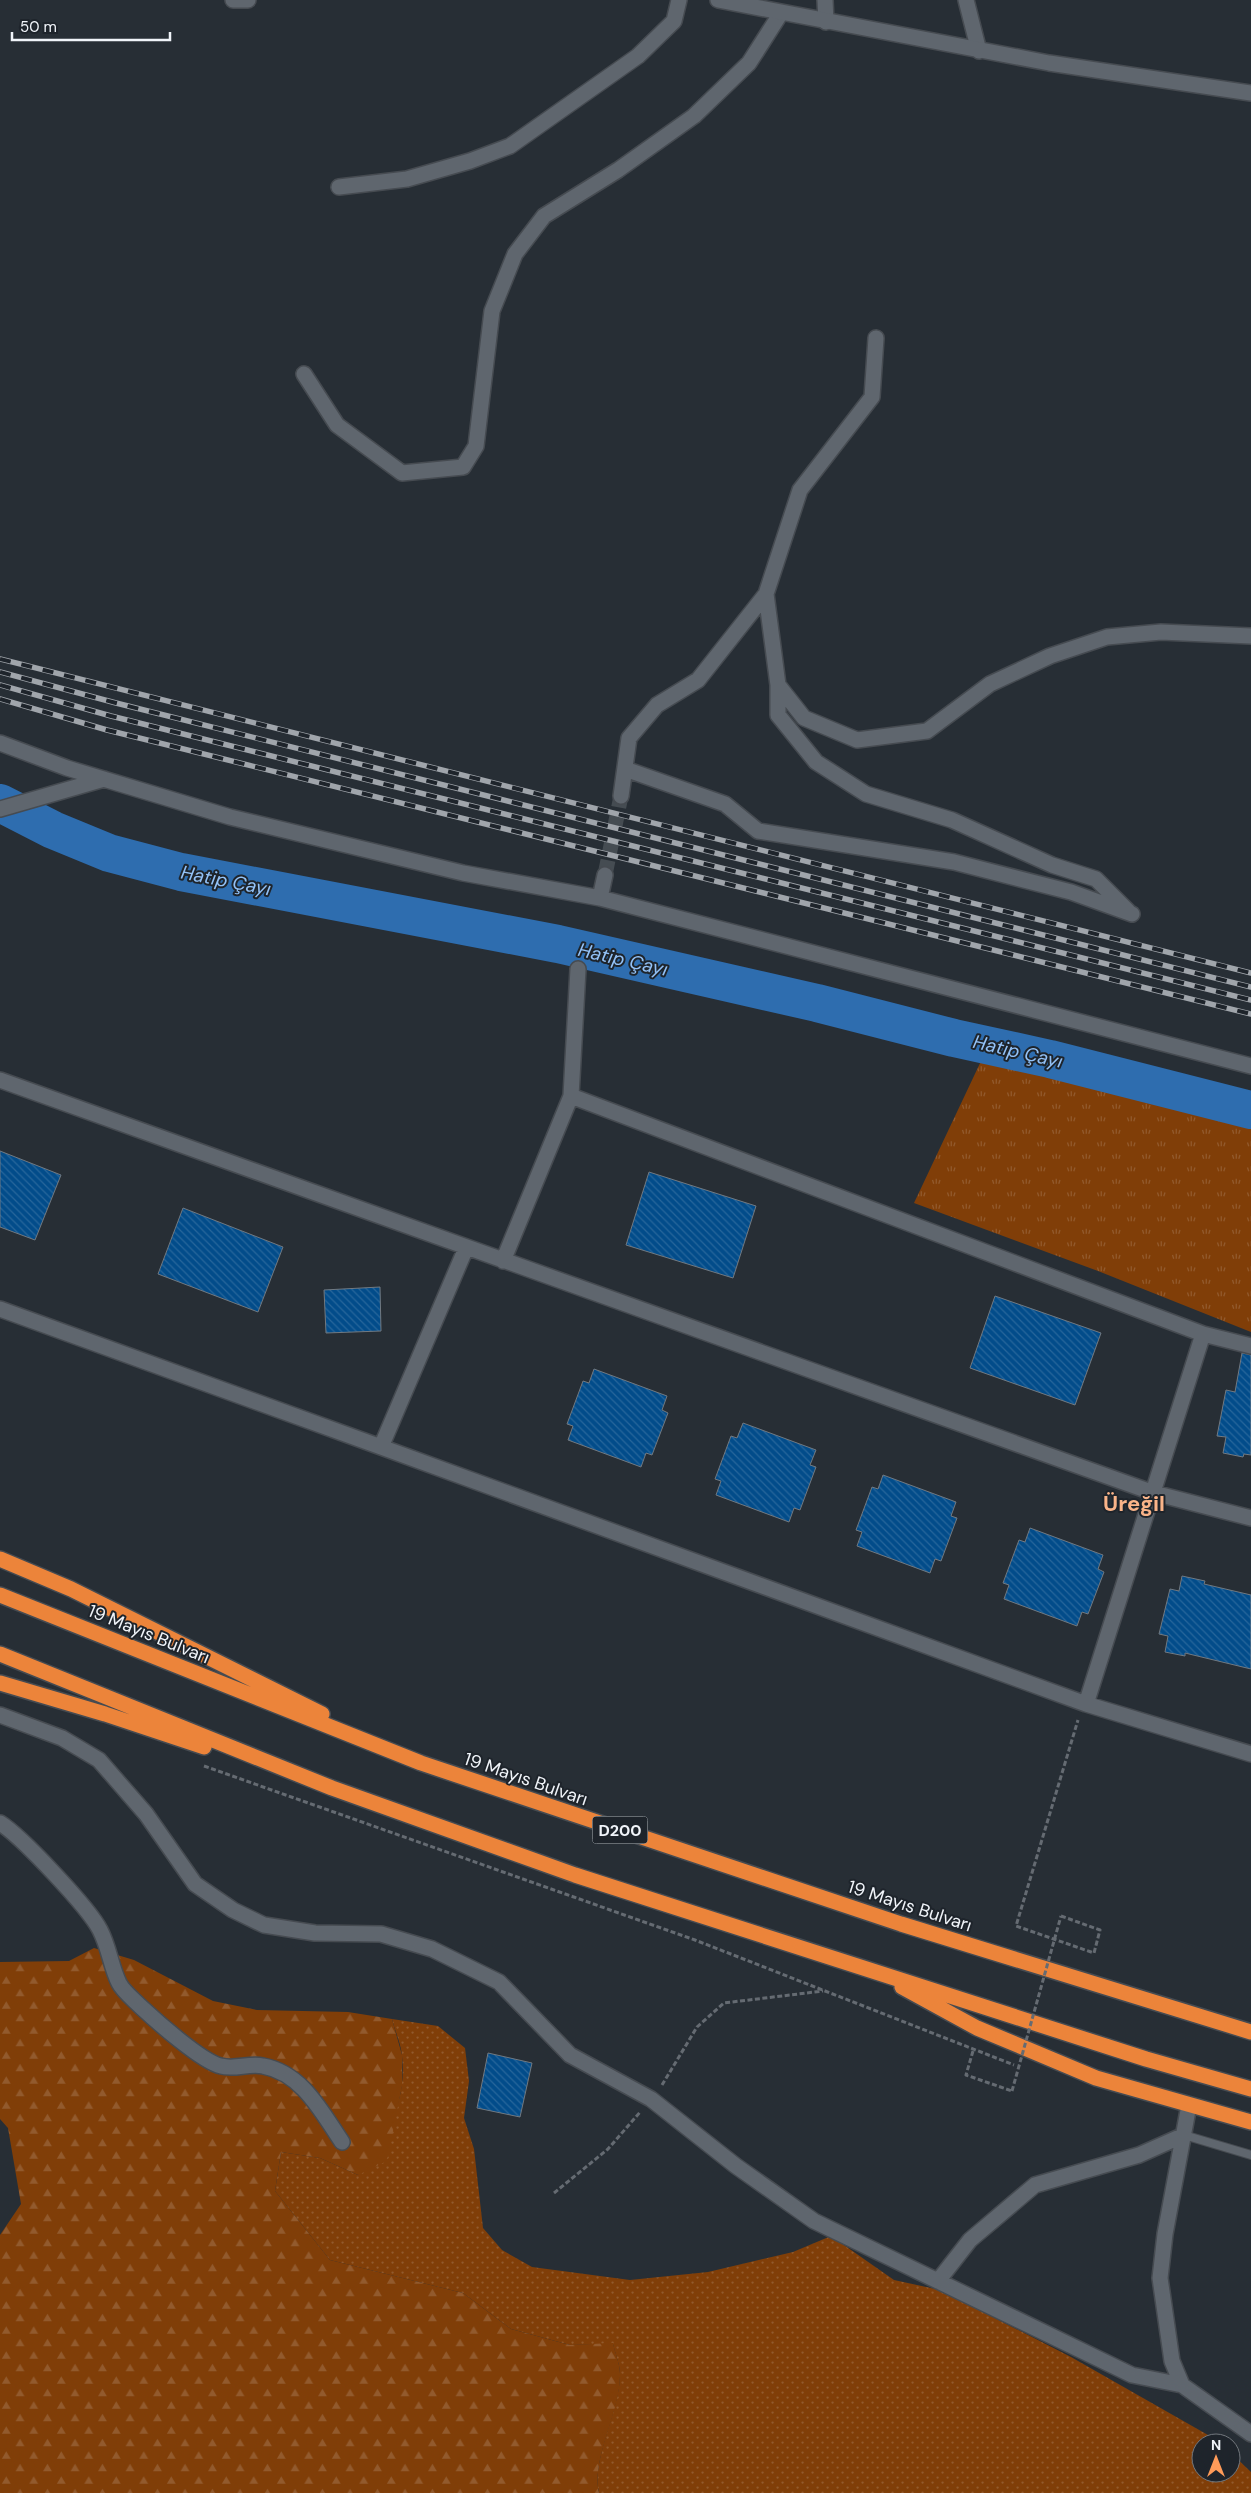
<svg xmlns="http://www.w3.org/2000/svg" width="1251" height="2493" font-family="'DM Sans',sans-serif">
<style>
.grass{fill:url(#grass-dots)}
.forest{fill:url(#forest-firs)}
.park{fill:url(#park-tufts)}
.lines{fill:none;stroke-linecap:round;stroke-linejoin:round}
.river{stroke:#2e6daf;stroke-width:38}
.building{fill:url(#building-back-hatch);stroke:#717981}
.street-tunnel{stroke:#454c52;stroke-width:15;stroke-dasharray:15 8;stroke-linecap:butt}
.lane-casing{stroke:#464b51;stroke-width:10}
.street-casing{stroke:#464b51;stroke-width:18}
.secondary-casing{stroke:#464b51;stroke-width:18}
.highway-casing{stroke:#464b51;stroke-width:18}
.path{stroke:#656b72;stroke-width:3;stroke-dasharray:5 2.5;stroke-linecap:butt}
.lane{stroke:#5f666e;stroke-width:8}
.street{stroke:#5f666e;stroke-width:15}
.secondary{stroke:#5f666e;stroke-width:15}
.highway{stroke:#ec843a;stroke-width:15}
.rail-casing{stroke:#a0a5ab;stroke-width:5.5}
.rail{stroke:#1e242b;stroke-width:4;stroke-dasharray:11;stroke-linecap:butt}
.path-bridge{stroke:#656b72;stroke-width:3;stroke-dasharray:5 2.5;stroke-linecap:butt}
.labels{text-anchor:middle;stroke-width:4;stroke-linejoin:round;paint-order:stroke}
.shield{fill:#1e242b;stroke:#b1b6bb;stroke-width:1}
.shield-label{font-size:16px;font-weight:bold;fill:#f0f4f9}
.street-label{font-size:18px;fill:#f0f4f9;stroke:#1e242b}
.water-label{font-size:19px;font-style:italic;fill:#93c2f7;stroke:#1e242b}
.district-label{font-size:22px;font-weight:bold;fill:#fab489;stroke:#1e242b}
</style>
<defs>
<pattern id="grass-dots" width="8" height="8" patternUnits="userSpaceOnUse" patternTransform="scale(1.25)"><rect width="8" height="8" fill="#803e08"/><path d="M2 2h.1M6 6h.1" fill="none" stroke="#925a2d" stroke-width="1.8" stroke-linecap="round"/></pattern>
<pattern id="forest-firs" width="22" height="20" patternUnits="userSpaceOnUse" patternTransform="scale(1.25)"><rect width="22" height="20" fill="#803e08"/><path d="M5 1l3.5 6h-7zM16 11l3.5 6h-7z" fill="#925a2d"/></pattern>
<pattern id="park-tufts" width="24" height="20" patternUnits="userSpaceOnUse" patternTransform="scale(1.25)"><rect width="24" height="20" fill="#803e08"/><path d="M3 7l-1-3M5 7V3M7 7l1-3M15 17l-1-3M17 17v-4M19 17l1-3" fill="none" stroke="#925a2d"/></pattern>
<pattern id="building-back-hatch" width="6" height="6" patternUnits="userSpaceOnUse" patternTransform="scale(1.25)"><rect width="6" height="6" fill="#024c8a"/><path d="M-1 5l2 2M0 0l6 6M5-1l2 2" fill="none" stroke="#27669b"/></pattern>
</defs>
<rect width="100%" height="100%" fill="#272e35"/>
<path class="grass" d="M392,2019l46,7 27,22 4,33 -5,37 10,31 9,79 19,22 30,17 98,13 78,-8 85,-20 38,-16 63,44 46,10 131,67 144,82 5,4h-19v30h30v-20l20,19v21h-652c-8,-34 21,-82 21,-119 0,-9 -5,-21 -7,-30l-43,1 -59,-16 -48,-36 -133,-33 -55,-69 6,-39 39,6 38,17c26,-40 49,-67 44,-119 -1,-12 -7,-25 -10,-37z"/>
<path class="forest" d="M94,1948l40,12 79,41 44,9 91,2 44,7 10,36v31l-15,75 -29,14 -38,-17 -39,-6 -6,39 55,69 133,33 48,36 59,16 43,-2c2,10 7,21 7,31 1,37 -29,85 -21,119h-599v-258l21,-31 -13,-76 -8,-9v-157l69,-1z"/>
<path class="park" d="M982,1059l269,70v203l-153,-61 -184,-68z"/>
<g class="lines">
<path class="river" d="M0,803l53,27 56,23 72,19 377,72 259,59 137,35 96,21 201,51"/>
</g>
<path class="building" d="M0,1151l61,24 -26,65 -35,-13z
M649,1172l107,34 -23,72 -107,-33z
M183,1208l100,39 -25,65 -100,-38z
M380,1287l1,44 -55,2 -2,-43z
M995,1296l106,37 -26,72 -105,-37z
M1242,1353l9,2v100l-7,-1 -1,3 -20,-4 3,-16 -9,-1 9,-46 9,2z
M594,1369l73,27 -5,14 6,3 -16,42 -6,-2 -5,14 -73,-27 5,-14 -6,-2 16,-43 6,2z
M743,1423l73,27 -6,15 6,2 -16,43 -6,-2 -5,14 -73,-27 5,-14 -6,-2 16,-43 6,2z
M883,1475l73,27 -5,14 6,2 -16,43 -6,-2 -5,14 -73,-27 5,-14 -6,-2 16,-43 6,2z
M1030,1528l73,27 -5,14 6,3 -16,42 -6,-2 -5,14 -73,-27 5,-14 -6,-2 16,-43 6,2z
M1182,1576l23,5 -1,3 47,11v74l-66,-16v3l-20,-4 3,-16 -9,-2 11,-45 9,2z
M488,2053l44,10 -12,54 -43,-9z"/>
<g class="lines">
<path class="street-tunnel" d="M605,875l16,-79"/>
<defs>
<path id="lane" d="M1184,2135l67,20"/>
<path id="street" d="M825,0l1,22
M966,0l13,51
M339,187l68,-8 63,-18 40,-15 128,-90 36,-35 5,-21
M304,374l33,51 65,48 61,-6 13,-21 16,-135 23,-57 29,-38 74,-46 76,-54 55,-53 32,-50
M766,594l34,-104 72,-93 4,-59
M778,685v30l38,47 50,32 86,26 100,45 44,14 32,32
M0,743l67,25 163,49 233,56 137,25 651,168
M625,769l100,35 33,27 196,31 117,30 61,22
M621,796l8,-58 28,-33 41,-25 68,-86 12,91 26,33 53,22 70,-9 63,-47 60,-28 57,-19 54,-5 90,4
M0,809l104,-30
M600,898l5,-23
M0,1080l1154,413 97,25
M571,1096l632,238
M466,1248l-85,199 705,257 165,50
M503,1261l68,-165 7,-127
M0,1309l381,138
M1086,1704l117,-370 48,12
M0,1715l62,23 37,22 47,54 49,70 38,26 31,15 51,8 66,1 51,15 67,33 71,73 81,44 85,67 78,55 318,154 50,10
M0,1823c21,13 89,85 100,107 9,17 11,37 19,53 4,8 14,16 21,23 15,14 62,56 81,60 13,4 28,-3 42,0 39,7 58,45 79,76
M1189,2105l-24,129 -5,44 12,83 10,24 69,49
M938,2281l32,-41 65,-55 104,-30 45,-20"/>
<path id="secondary" d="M233,0h15
M718,0l331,63 202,30"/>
<path id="highway" d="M0,1559l71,30 251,125
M0,1595l421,168 480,161 350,108
M0,1654l332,134 243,87 571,184 105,30
M0,1683l105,31 99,33
M902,1987l75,41 119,50 155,44"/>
</defs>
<use href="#lane" class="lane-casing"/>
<use href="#street" class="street-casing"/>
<use href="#secondary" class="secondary-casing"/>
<use href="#highway" class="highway-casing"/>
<path class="path" d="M204,1766l491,174 319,125
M1061,1916l39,14 -6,23 -78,-27 62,-206
M973,2051l-7,24 46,16
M662,2085l35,-58 27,-24 99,-12
M554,2193l54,-44 33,-38"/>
<use href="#lane" class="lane"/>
<use href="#street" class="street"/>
<use href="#secondary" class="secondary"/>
<use href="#highway" class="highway"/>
<defs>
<path id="rail" d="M0,659l1251,314
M0,672l116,31 1135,284
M0,685l111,31 1140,284
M0,699l107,31 1144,284"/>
</defs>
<use href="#rail" class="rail-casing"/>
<use href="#rail" class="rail"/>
<path class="path-bridge" d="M1012,2091l49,-175"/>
</g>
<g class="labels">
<rect class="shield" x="592.5" y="1816.5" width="55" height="27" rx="4"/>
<g class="shield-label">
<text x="620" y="1836">D200</text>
</g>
<g class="street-label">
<text transform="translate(149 1634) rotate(22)" y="6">19 Mayıs Bulvarı</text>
<text transform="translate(526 1779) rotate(19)" y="6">19 Mayıs Bulvarı</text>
<text transform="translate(910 1906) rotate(18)" y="6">19 Mayıs Bulvarı</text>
</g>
<g class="water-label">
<text transform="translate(226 880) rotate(11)" y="7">Hatip Çayı</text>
<text transform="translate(623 959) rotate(13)" y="7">Hatip Çayı</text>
<text transform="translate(1018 1051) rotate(13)" y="7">Hatip Çayı</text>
</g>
<g class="district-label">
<text x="1134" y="1511">Üreğil</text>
</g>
</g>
<g transform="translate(1216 2458)"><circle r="24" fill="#1e242b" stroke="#72777d"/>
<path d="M0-4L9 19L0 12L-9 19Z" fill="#fe9b59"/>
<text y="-8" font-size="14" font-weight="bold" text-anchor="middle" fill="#f0f4f9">N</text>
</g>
<path d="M12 32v8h158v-8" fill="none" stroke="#f0f4f9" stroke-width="2.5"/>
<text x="20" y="32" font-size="15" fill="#f0f4f9" stroke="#1e242b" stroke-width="4" paint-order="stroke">50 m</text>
</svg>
